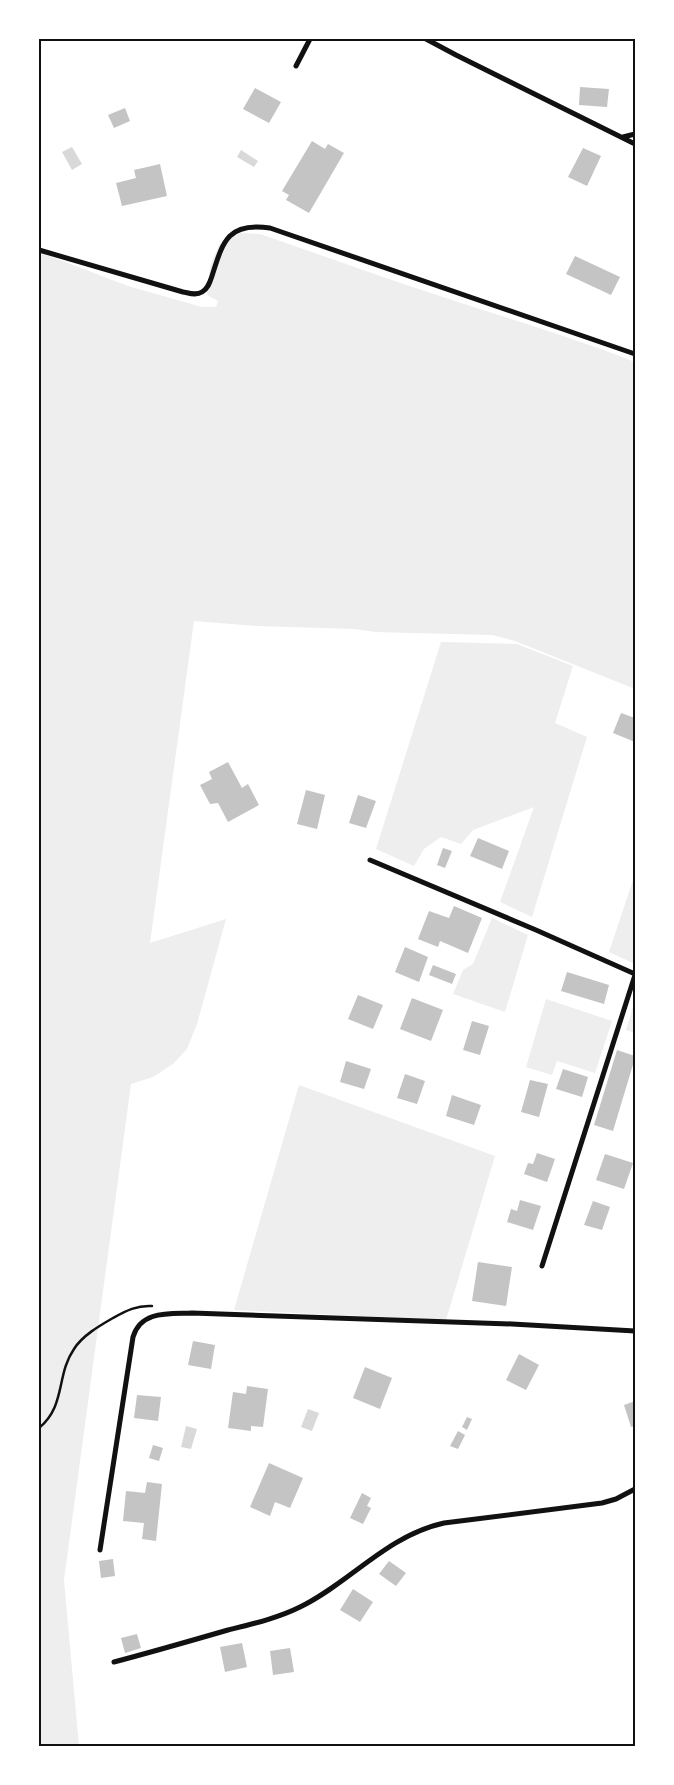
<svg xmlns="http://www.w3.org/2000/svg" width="674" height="1785" font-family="Poppins,sans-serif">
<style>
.green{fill:#eee}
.water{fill:#d9d9d9}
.building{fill:#c4c4c4}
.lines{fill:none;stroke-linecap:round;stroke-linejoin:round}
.path{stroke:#111;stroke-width:2.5}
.minor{stroke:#111;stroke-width:5}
.neatline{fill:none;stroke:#111;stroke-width:2}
</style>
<rect width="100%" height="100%" fill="#fff"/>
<path class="green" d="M241,233l19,1c59,20 118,42 177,61 66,22 133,41 198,67v327l-120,-48 -23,-6 -117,-3 -20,-3 -98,-3 -63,-5 -44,322 76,-24 -29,105 -10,25 -14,15 -20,13 -22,7 -67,496 15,166h-40v-1494l89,34 74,21h14l2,-6 -11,-6 3,-29 10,-23z
M441,642l76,2 56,22 -18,57 32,14 -55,180 -32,-15 34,-95 -61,23 -12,14 -20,-7 -17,12 -10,17 -38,-17z
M635,874v90l-26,-12z
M492,918l36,17 -23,77 -52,-18 10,-24 10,-6z
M546,999l66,22 -17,52 -38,-12 -5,14 -26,-8z
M635,1000v33l-9,-3z
M299,1085l196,71 -49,164 -212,-10z"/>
<path class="water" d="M72,147l10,17 -10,6 -10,-18z
M241,150l17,11 -4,6 -17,-10z
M308,1409l11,4 -7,18 -11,-4z
M186,1426l11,3 -6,20 -10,-2z"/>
<path class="building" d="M580,87l29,2 -2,18 -28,-2z
M255,88l26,14 -12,21 -26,-14z
M125,108l5,13 -16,7 -6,-13z
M312,141l13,8 3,-5 16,9 -35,60 -23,-13 3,-5 -7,-4z
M583,148l18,8 -14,30 -19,-9z
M160,164l7,32 -45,10 -6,-23 20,-5 -2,-8z
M575,256l45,21 -9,18 -45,-21z
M621,713l14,5v24l-22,-9z
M228,762l14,26 6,-4 11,21 -31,17 -10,-19 -8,1 -10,-19 12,-6 -3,-7z
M306,790l19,5 -8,34 -20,-5z
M358,795l18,6 -10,27 -17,-5z
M478,838l31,13 -7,18 -32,-13z
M443,848l9,3 -7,17 -8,-3z
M454,906l28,12 -14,35 -28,-12 -2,6 -20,-8 11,-28 20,7z
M405,947l23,10 -9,25 -24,-10z
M433,965l23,9 -4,10 -23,-9z
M567,972l42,13 -5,19 -43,-13z
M358,995l25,10 -10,24 -25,-10z
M412,998l31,12 -12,31 -31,-12z
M472,1021l17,5 -9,29 -17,-5z
M617,1050l18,6v2l-22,73 -19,-6z
M346,1061l25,8 -7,20 -24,-7z
M563,1069l25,8 -6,20 -26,-8z
M405,1074l20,7 -8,23 -20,-6z
M530,1080l18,4 -9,33 -18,-5z
M452,1095l29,10 -7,20 -28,-9z
M537,1153l18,6 -8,23 -23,-8 4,-11 5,1z
M605,1154l28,9 -9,26 -28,-9z
M520,1200l21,6 -8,24 -26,-8 4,-13 6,2z
M593,1201l17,6 -8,23 -18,-5z
M478,1262l34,5 -6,39 -34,-5z
M193,1341l22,4 -4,24 -23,-4z
M519,1354l20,11 -13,25 -20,-10z
M365,1367l27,11 -12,31 -27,-11z
M247,1386l21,3 -5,38 -12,-1v5l-23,-3 5,-36 13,2z
M137,1395l24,2 -3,24 -24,-3z
M635,1401v25l-4,1 -7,-22z
M467,1417l5,2 -5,11 -5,-3z
M458,1431l7,4 -7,14 -8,-3z
M153,1445l10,3 -4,13 -10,-3z
M269,1463l34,15 -13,30 -15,-6 -5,14 -20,-9z
M147,1482l15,2 -6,57 -14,-2 2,-16 -21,-2 3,-30 19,2z
M362,1493l9,5 -4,8 4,2 -8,16 -13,-6z
M113,1559l2,17 -14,2 -2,-17z
M389,1561l17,12 -10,13 -17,-12z
M353,1589l20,13 -13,20 -20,-12z
M137,1634l4,14 -16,5 -4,-15z
M242,1643l5,24 -22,5 -5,-25z
M290,1648l4,24 -21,3 -3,-24z"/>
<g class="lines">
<path class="path" d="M39,1428c27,-22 17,-53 35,-79 8,-13 25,-23 39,-31 13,-7 24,-13 39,-12"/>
<path class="minor" d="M426,39l30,16 179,89
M296,66l14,-27
M623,137l12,-3
M39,250l144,42c6,1 13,4 19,0 6,-3 8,-10 10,-16 11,-35 16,-54 58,-48l365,126
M370,860l166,70 99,44
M542,1266l93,-291
M100,1550l33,-213c8,-27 37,-23 59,-24l320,11 123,7
M114,1662c38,-10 76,-21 114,-32 24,-6 50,-12 72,-23 51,-25 86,-71 144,-84l158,-20 14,-4 19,-10"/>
</g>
<rect width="674" height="1785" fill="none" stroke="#ffffff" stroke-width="80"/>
<rect x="40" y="40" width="594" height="1705" class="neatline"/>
</svg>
